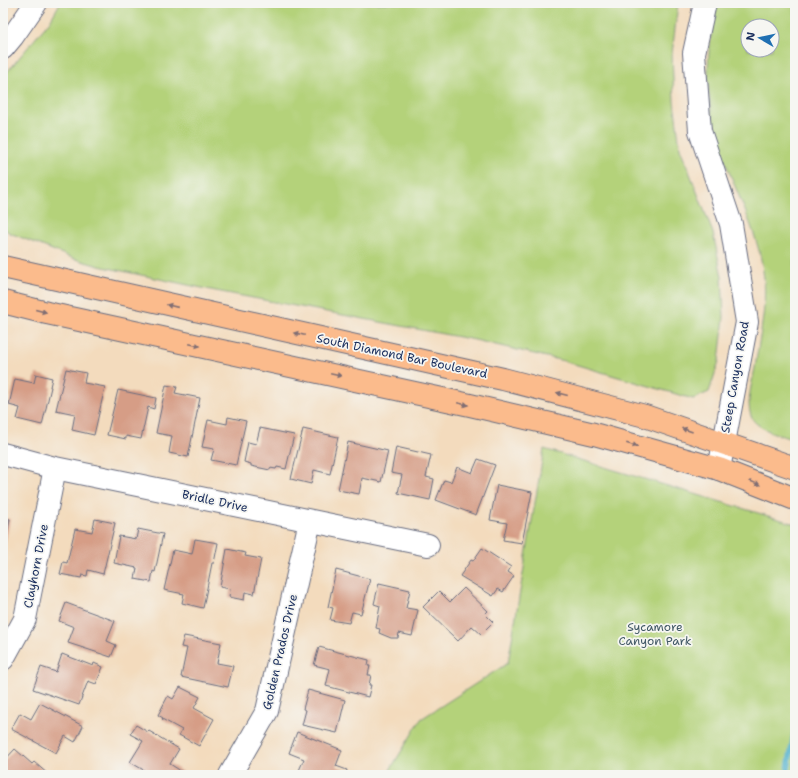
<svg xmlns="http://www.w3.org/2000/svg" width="798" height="778" font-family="'Shantell Sans',sans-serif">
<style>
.green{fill:#b4d27a;stroke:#68806c;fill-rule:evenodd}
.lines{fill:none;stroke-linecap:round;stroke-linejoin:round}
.stream{stroke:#4dafcc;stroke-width:5.5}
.building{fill:#d69d86}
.minor-casing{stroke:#676b7f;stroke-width:24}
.major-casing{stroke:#676b7f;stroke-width:24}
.minor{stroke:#fff;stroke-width:22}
.major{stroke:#fbbb8c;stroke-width:22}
.oneway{fill:#806e73}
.labels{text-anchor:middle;stroke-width:3.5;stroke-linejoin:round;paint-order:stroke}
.street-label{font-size:12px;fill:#1b2f5e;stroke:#f6f6f2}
.park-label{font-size:12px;fill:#415865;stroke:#f6f6f2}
</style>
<rect width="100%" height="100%" fill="#f6f6f2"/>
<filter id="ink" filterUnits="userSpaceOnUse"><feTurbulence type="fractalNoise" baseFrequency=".025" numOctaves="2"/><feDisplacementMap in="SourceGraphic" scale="8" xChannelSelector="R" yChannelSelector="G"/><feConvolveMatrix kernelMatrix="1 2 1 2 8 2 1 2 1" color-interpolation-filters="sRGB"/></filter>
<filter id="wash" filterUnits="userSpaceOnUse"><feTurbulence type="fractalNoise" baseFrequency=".012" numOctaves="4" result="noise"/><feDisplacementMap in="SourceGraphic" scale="16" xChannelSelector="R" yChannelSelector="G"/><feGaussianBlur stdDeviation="0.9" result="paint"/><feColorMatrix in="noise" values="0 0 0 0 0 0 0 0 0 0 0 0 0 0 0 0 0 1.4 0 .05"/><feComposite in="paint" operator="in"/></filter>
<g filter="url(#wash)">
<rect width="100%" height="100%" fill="#f3dbbd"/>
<path class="green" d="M60,3h618l-6,51 2,47 6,47 33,85 9,44 2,40 -5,44 -10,31 -16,7 -129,-38 -89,-21 -259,-49 -117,-25 -24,-7 -65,-26 -7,-5v-151l47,-56z
M718,3h77v437c-12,-4 -40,-11 -44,-24 -5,-14 1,-33 4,-48 4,-29 12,-60 9,-90 -4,-39 -22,-73 -36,-109 -23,-55 -26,-108 -10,-166zM748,26h24v24h-24z
M544,449l251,75v251h-408l34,-56 87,-56z"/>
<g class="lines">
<path class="stream" d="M787,775l8,-47"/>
</g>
<g id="blocks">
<path class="building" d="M66,369l20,4 -2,10 21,4 -11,48 -22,-5 3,-16 -19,-4z
M36,374l16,4 -2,9h1l-9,38 -25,-6 3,-11 -11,-3 6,-26 19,4z
M166,385l11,2 -2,6 25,5 -12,59 -19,-4 3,-17 -16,-3z
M118,390l38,8 -2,11 -6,-2 -7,32 -15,-3v3l-19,-4z
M228,417l18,4 -10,44 -25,-5 3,-11 -12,-2 6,-27 19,4z
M260,428l34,7 -8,34 -9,-2 -1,2 -6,-1v2l-19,-4v-2l-7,-2 4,-20 8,2z
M303,429l35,8 -8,37 -16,-4 -3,14 -20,-5z
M348,442l40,9 -7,31 -19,-4 -3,16 -21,-4z
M396,447l35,8 -5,22 8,2 -4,21 -32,-7 4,-18 -11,-2z
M478,459l17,6 -19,50 -40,-15 8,-20 7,2 6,-15 15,6z
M497,485l35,7 -10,51 -19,-3 4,-17 -17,-3z
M3,518l7,1 -5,26h-2z
M95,519l20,4 -12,51 -15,-4 -1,6 -5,-1 -1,3 -21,-4 3,-12 4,1 8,-34 17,3z
M138,529l25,5 -8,38 -2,-1 -2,11 -16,-3 2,-11 -23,-5 5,-27 17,3z
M195,539l23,4 -4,20h-2l-9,45 -21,-5 2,-9 -20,-4 9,-40 19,4z
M482,548l29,19 -3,5 6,4 -11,16 -5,-3 -5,7 -33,-20 11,-16 2,1z
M227,549l19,4 -1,3 16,3 -7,35 -9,-2 -1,8 -15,-3 1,-8 -10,-2z
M336,570l34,9 -9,35 -9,-2 -3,11 -19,-3 3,-12 -5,-1z
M379,583l31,7 -4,18 12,2 -6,26 -13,-3 -1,5h-7l-12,-5 1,-4 -4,-1 4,-22 -6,-2z
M464,588l24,23 -3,3 8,8 -12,12 -9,-8 -14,15 -35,-34 16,-16 11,11z
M66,603l49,18 -8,20 9,4 -5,12 -43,-14 6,-16 -15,-6z
M184,636l37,7 -4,20 16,3 -5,21 -47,-10 6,-29 -6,-1z
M319,647l50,13 -1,6h2l-2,9h3l-2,10h2l-3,12 -42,-11 4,-17 -16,-4z
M62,654l31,12 1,-3 9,4 -7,17 -8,-3 -9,24 -46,-16 8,-22 15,5z
M180,687l20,10 -6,11 20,11 -15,27 -20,-11 3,-5 -20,-11 1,-1 -5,-3 10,-19 5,3z
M308,690l37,10 -8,33 -35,-8 4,-15 -3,-1z
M40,703l43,23 -8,16 -10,-6 -9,17 -45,-24 9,-16 11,6z
M136,725l12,7 1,-1 30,18 -9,15 14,9 -1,2h-31l-22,-13 13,-21 -13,-7z
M297,732l45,18 -6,16 11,4 -1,5h-49l7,-16 -15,-6z
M15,749l17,15 2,-2 15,13h-46v-13z"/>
</g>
</g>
<g filter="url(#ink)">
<use href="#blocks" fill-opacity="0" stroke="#676b7f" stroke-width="1"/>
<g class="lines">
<defs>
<path id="minor" d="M705,3l-11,50 6,78 31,93 16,98 -28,147
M3,48l10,-12 23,-33
M3,454l52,14 373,77
M3,659l22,-40 30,-151
M230,775l37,-64 43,-190"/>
<path id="major" d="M3,267l500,112 142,37 150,52
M3,302l44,11 423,92 124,29 125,35 76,30"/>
</defs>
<use href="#minor" class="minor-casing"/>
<use href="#major" class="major-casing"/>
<use href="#minor" class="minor"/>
<use href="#major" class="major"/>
</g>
<defs><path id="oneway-solid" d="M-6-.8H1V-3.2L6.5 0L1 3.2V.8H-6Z"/></defs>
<g class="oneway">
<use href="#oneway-solid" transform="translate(172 306) rotate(-167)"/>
<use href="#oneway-solid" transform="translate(41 311) rotate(14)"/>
<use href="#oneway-solid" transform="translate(299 334) rotate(-168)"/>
<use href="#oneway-solid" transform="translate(195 345) rotate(12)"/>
<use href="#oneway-solid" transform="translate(336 375) rotate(12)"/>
<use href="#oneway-solid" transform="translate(562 394) rotate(-165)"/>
<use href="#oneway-solid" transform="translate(463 404) rotate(12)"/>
<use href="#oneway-solid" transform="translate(687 430) rotate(-161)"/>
<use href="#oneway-solid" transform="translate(632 445) rotate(16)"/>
<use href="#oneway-solid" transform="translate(755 483) rotate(22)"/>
</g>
</g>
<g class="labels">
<g class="street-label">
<text transform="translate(402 356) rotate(12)" y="4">South Diamond Bar Boulevard</text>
<text transform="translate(735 377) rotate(-80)" y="4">Steep Canyon Road</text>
<text transform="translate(215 501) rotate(12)" y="4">Bridle Drive</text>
<text transform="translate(36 566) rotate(-79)" y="4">Clayhorn Drive</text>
<text transform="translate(280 652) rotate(-77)" y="4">Golden Prados Drive</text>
</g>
<g class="park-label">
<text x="655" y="631">Sycamore<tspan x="655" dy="14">Canyon Park</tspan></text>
</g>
</g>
<rect width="798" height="778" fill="none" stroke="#f6f6f2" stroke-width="16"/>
<g transform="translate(760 38) rotate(279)"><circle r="19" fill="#f6f6f2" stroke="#9ea6b7"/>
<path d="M0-3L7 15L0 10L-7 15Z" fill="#1f6fb2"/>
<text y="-6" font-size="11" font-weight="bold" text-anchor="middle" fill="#1b2f5e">N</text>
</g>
</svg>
